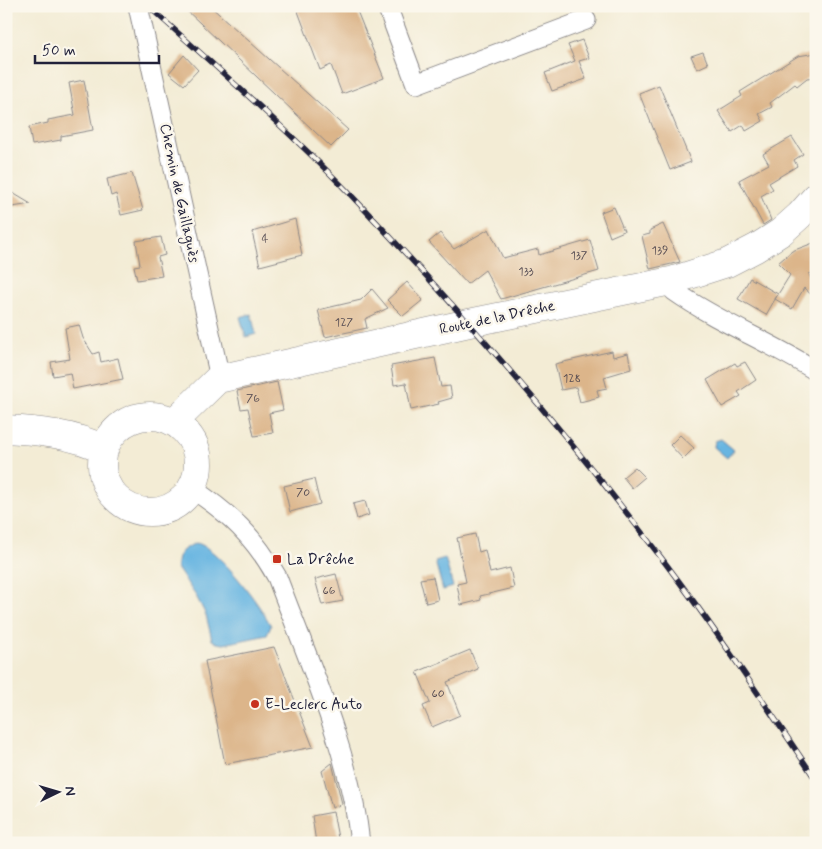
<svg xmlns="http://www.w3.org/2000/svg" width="822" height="849" font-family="Mynerve,sans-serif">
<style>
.water{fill:#67b5e1;stroke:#446c8e}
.building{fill:#dcb58a}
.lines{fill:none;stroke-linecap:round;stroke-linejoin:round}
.street-casing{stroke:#8a8788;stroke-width:21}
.secondary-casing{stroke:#8a8788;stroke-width:29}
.street{stroke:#fff;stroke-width:19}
.secondary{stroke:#fff;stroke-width:28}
.rail-casing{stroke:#22223b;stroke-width:5.5}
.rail{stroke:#fbf7ec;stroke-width:4;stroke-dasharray:11;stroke-linecap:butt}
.poi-dot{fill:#c8321e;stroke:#fbf7ec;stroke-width:2}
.labels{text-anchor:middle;stroke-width:5;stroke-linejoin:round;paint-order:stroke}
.number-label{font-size:12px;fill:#50474f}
.street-label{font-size:15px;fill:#22223b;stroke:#fbf7ec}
.poi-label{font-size:15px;fill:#22223b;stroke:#fbf7ec;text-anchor:start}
</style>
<rect width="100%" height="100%" fill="#fbf7ec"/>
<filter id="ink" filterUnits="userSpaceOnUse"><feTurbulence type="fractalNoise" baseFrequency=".02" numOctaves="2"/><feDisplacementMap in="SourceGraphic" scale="10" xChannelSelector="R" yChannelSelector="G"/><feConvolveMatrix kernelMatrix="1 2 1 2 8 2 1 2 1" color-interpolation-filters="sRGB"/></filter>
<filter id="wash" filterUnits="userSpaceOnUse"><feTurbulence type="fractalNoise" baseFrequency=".0096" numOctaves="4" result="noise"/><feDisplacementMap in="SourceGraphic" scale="20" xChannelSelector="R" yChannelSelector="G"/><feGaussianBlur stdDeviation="1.12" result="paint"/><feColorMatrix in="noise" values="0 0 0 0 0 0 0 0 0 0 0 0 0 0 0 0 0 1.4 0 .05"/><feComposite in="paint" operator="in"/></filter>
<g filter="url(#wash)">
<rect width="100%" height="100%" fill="#f3ecd5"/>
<path class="water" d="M251,314l5,20 -10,3 -6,-20z
M721,439l13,11 -7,8 -13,-11 1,-6z
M196,543c21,3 65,63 75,83l-4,9 -43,9 -7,-1 -5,-3 -6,-25 -10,-19 -19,-28c-1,-15 6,-19 19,-25z
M445,558l8,29 -10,3 -8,-29z"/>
<g id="blocks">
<path class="building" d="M182,6h28l138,124 -17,17z
M296,6h59l29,72 -42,16 -11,-29 -11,5z
M582,40l7,18 -10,3 7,18 -34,12 -7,-18 30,-12 -7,-16z
M703,52l5,12 -11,5 -6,-13z
M816,53v24l-9,1 -10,8 -2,-2 -25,19 2,4 -13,7 4,7 -17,10 -3,-6 -11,7 -14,-21 24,-15 -2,-4 58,-36z
M184,55l14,15 -14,15 -15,-12z
M84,80l9,50 -32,6v4l-29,5 -3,-18 19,-4v-3l27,-5 -6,-32z
M659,85l32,77 -21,8 -31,-77z
M792,137l11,17 -9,6 3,6 -28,17 4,6 -12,7 10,24 -8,5 -24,-45 30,-16 -6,-10z
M132,173l11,37 -22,5 -5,-21 -5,2 -4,-17z
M6,189l25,15 -25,4z
M614,207l10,24 -14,6 -9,-25z
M295,219l7,36 -42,11 -8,-34z
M663,224l17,38 -30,7 -8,-33 8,-2v-4z
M489,229l14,29 35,-9 1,6 51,-15 9,31 -98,28 -16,-29 -18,14 -38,-42 11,-9 14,16z
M161,237l4,18 -7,2 4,19 -25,4 -3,-14 6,-1 -4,-24z
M816,242v30l-7,2 7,18v7l-12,-11 -12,21 -17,-10 15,-24 -12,-12 14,-12z
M750,278l28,16 -12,21 -28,-16z
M407,282l16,18 -20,16 -16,-16z
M372,289l16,19 -23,11 2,9 -42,9 -7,-27 43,-10z
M79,325l4,13 10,16 6,-2 2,10 17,-4 5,21 -50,10 -3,-16 -17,3 -2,-14 19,-3 -5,-31z
M612,351l1,6 15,-4 3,16 -27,8 3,11 -10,2 2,7 -19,5 -4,-15 -15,3 -6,-26z
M435,358l6,29 9,-1 2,12 -14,4 1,2 -28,6 -5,-27 -12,2 -3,-19z
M745,362l11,18 -18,12 3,4 -19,11 -15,-27 28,-17 2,3z
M277,382l6,28 -14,3 4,20 -19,3 -6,-28 -7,1 -4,-18z
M680,435l14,13 -11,11 -13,-14z
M635,467l10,10 -13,11 -9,-11z
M314,479l6,25 -30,8 -6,-26z
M365,501l4,14 -12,4 -4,-15z
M475,534l4,18 6,-2 5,23 20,-5 4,20 -34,8 1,4 -20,5 -4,-21 9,-2 -9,-44z
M336,574l7,27 -21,4 -7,-26z
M433,577l5,23 -12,3 -6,-24z
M274,647l39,100 -88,17 -20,-103z
M470,650l8,19 -31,13 13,33 -28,12 -9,-21 7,-3 -13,-31z
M332,763l10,41 -10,4 -10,-37z
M333,812l6,31h-23l-4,-27z"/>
</g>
</g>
<g filter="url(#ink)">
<use href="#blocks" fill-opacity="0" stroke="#8a8788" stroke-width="1"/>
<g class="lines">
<defs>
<path id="street" d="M138,6l80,363v10
M387,6l29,78 170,-64
M671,281l3,10c44,31 96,51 142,80
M191,488c38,25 63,48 86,89 31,83 74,178 83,266"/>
<path id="secondary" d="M102 464a48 48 0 1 1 96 0a48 48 0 1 1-96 0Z
M174,422l44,-43 251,-56 202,-42 56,-18 29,-15 25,-16 19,-17 16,-18
M6,429c35,2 66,5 98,20"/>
</defs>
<use href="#street" class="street-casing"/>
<use href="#secondary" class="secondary-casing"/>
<use href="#street" class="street"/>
<use href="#secondary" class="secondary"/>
<defs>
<path id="rail" d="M148,6c68,61 137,121 200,186 108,113 210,231 305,355 58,75 110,154 163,233"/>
</defs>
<use href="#rail" class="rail-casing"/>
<use href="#rail" class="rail"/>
</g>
</g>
<g class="poi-dot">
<rect x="272" y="554" width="10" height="10" rx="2.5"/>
<circle cx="255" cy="704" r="5"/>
</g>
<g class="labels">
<g class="number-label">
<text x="265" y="242">4</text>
<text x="660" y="254">139</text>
<text x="579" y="259">137</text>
<text x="526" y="275">133</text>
<text x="344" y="326">127</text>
<text x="572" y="382">128</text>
<text x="253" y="402">76</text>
<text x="303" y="496">70</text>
<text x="329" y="594">66</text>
<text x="438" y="697">60</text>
</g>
<g class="street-label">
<text transform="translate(180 193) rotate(78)" y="5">Chemin de Gaillaguès</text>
<text transform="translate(497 317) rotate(-12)" y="5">Route de la Drêche</text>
</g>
<g class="poi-label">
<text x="287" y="564">La Drêche</text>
<text x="265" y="709">E-Leclerc Auto</text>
</g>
</g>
<rect width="822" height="849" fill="none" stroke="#fbf7ec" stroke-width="25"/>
<g transform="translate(58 792) rotate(85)" stroke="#fbf7ec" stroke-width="4" paint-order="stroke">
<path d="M0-4L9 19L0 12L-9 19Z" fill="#22223b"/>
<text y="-8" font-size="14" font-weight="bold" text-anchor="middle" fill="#22223b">N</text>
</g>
<path d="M35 55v8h124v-8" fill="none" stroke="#22223b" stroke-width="2.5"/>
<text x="42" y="55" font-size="15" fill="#22223b" stroke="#fbf7ec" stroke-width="4" paint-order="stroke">50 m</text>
</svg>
